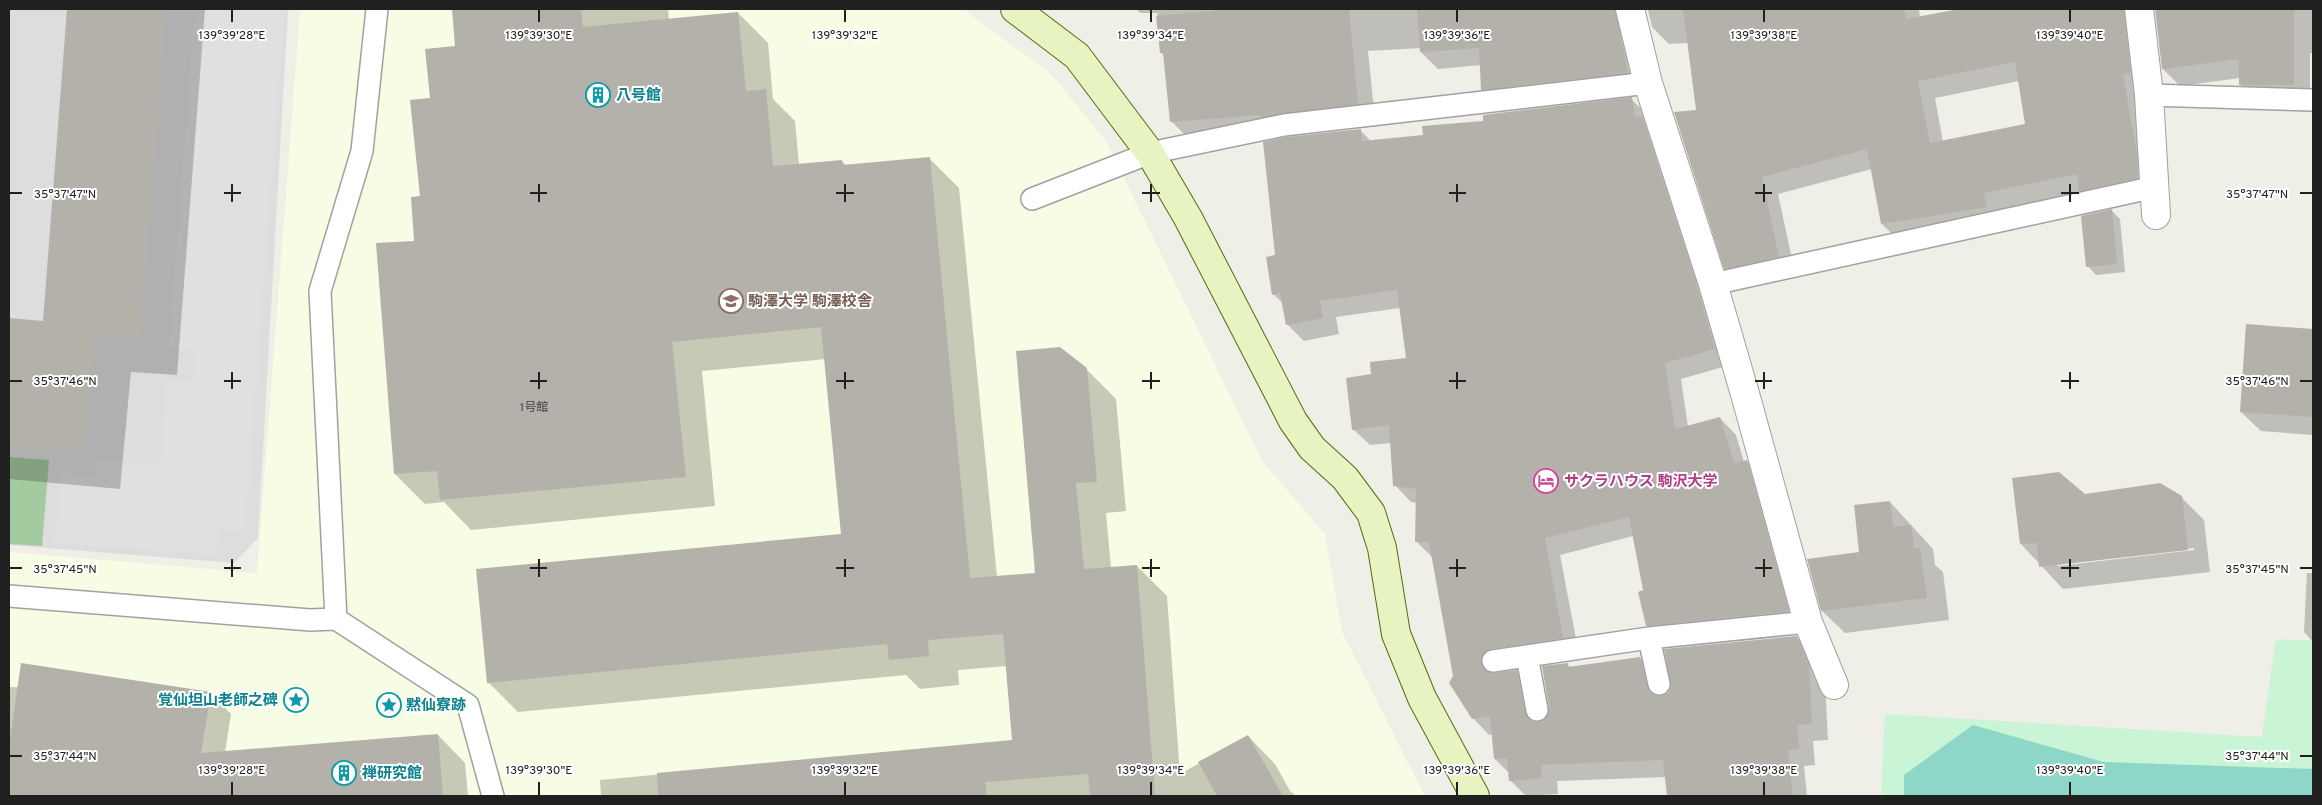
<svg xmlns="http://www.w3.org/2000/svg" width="2322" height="805" font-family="Overpass,'Noto Sans JP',sans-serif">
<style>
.residential{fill:#dedddd}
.education{fill:#f7fce4}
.forest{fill:#a4caa0}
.park{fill:#c9f4d5}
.pitch{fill:#8ed6c8}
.parking{fill:#e0e0e0}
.shadow{fill:#0003;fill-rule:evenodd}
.building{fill:#b4b1aa;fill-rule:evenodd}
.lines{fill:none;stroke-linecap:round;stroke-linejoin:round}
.lane-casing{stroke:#a1a1a1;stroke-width:24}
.street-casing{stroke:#a1a1a1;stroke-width:30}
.secondary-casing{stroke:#516d10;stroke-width:30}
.lane{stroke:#fff;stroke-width:21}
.street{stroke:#fff;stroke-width:28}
.secondary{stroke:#e7f3c1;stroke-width:28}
.ticks{fill:none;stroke:#202020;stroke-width:2}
.labels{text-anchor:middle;stroke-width:4;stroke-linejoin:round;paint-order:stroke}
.number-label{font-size:12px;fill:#454442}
.culture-label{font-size:15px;font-weight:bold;fill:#0d838f;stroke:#fff;text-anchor:start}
.education-label{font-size:15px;font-weight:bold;fill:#785e54;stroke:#fff;text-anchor:start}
.hotel-label{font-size:15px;font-weight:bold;fill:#b23c85;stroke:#fff;text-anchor:start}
.ticks-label{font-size:12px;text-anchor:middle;fill:#202020;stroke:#fff;stroke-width:4;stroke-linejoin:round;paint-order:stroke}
</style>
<rect width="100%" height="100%" fill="#efeee7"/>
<path class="residential" d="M9,9h279l-30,529 -24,25 -225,-18z"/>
<path class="education" d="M300,9h663l88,65 55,67 156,320 63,73 17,98 83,164h-1416v-244l248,21z"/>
<path class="forest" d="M9,457l40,3 -7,86 -33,-2z"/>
<path class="park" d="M2276,639l37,2v155h-432l4,-82 377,23z"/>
<path class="pitch" d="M1973,725l131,37 209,7v27h-409v-21z"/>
<path class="parking" d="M195,9h90l-40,523 -27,-2 -2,25 -161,-12 5,-70 36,2 1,-15 63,5 6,-85 26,2 2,-32 -25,-2z"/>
<path class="shadow" d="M69,9h136l-28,366 -46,-3 -11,117 -111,-10v-160l36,3z
M453,9h215l1,11 69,-7 30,30 5,56 22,22 4,44 43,-4 5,5 82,-8 30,30 38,389 39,-3 50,-205 30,30 10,112 -20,2 5,55 26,-2 30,30 13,178 68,-38 27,28 15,27 6,5h-695l-1,-16 413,-39 -6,-75 -49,4 1,15 -39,4 -14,-14 -388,37 -30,-30 354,-147 -16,-176 -124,12 13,135 -244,24 -27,-28 -19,2 -30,-30 21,-232 15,-143 26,-52z
M1136,9h783l1,9 45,-9h348v44h-3v49l-53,-1 -17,-17v-6l-60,8 -17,-17 -7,-59h-2l-8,3 9,182 -72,-2 -83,17 3,14 -104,17 -17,-17 -10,-55 -94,25 17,79 -52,12 -17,-17 -29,-157 -8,-68 -20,1 -17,-17 -4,-17h-4v79l-145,17 -17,-17 -1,-24 -43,4 -17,-17v-4l-53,3 7,69 -187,18 -17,-17 -7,-65 -3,-4 -4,-39h-17zM2019,81l8,44 -84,17 -8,-44z
M1631,99l17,16 82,250 -49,14 7,48 32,-9 16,17 8,27 3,-1 16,17 41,149 -140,15 -17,-17 -2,-34 -12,-55 -73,19 19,99 -72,11 -10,8 19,-2 17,17 7,35 6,-3 21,-56 4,4 69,-10 16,16 6,23 134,-60 17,17 12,28 3,58 -15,1 2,24 -11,1 3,30h-139l-2,-19 -109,4 1,13 -32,2 -16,-16 -1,-7 -14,-14 -2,-25 -4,1 -16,-17 -18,-41 -22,-119 -17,-17 1,-38 -6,-1 -16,-17 -4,-42 -21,2 -17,-16 54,-70 -7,-51 -64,9 3,17 -35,7 -17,-17 -3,-20 -11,-10 4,-38 83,-126 12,12 52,-6 61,-14z
M2112,211l8,8 5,53 -29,3 -8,-9z
M2247,326l66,4v105l-52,-4 -20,-19z
M2085,495l96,2 23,23 6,52 -147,17 -42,-45zM2194,548v2l-136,16 -2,-2z
M1890,502l43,47 2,16 8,7 6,48 -104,13 -23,-22 39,-58z
M2307,573h6v69l-9,-10z
M9,687l201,6 21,21 -13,82h-209z
M438,735l27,28 3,33h-219l-4,-45z"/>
<path class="building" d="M67,9h99l-26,330 -45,-3 -11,117 -75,-7v-128l34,3z
M452,9h129l2,18 155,-15 8,79 20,-2 7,77 69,-6 1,5 87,-8 40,421 65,-5 -19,-222 44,-4 27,21 10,114 -21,1 8,86 53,-4 18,231h-65l-2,-22 -103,8 2,14h-329l-1,-23 355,-33 -9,-106 -75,6 1,16 -40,4 -2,-16 -400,39 -11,-114 365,-35 -20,-207 -149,15 14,135 -246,23 -3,-29 -43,3 -18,-231 38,-2 -3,-44 9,-1 -10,-96 20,-2 -5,-49 30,-3z
M1230,9h119l9,95 -98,13v-2l-90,7 -7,-69h-3l-4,-37z
M1417,9h198l13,64 -147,17 -2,-42 -59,4z
M1683,9h221l2,10 53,-10h165l7,64 -8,1 14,81 1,23 -59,13 -2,-17 -93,19 3,14 -106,17 -14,-75 -105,28 17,80 -55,12 -50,-157 22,-2zM2015,62l10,62 -95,19 -12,-62z
M2155,9h139v76h-55v-26l-77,10z
M1632,97l3,20 7,-1 52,160 21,73 -50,14 10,66 45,-12 14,46 13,-3 42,151 -143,15 -8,-34 5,-2 -14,-73 -84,21 18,100 -72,11 -9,7 -1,7 3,6 5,4 28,-3 8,43 7,9h7l6,-3 4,-11 -7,-42 26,-3v4l72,-10 9,35 6,4h6l7,-3 3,-6 -7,-38 133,-13 12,28 3,60 -15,1 2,24 -11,1 5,46h-126l-4,-36 -122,5 1,13 -33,3 -2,-23 -13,1 -4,-43 -18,3 -23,-36 4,-7 -24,-134h-14l1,-53 -23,-3 -4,-61 -37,5 -6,-52 25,-4 -1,-12 36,-4 -9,-68 -77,11 3,17 -37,7 -6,-32 -8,2 -6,-38 9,-2 -12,-113 23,-5 75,-8 1,12 61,-6 -1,-9 61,-5v-6z
M2112,209l5,55 -31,3 -5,-51z
M2246,324l67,5v88l-73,-5z
M2059,472l26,22 75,-11 22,13 6,54 -149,17 -2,-24 -17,1 -8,-66z
M1890,501l3,26 18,-2 3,23h6l7,50 -106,13 -14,-52 52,-7 -5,-47z
M21,663l190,29 -10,61 237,-19 5,62h-434v-49z
M1248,735l35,61h-66l-19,-34z"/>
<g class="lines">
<defs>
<path id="lane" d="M2149,95l164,5
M1032,199l118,-46 134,-28 364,-42
M1713,284l442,-97
M9,596l301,24 26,-1 -16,-328 42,-140 15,-142
M336,619l132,86 25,91
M1649,638l10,46
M1527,656l10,54
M1493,661l156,-23 159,-16"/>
<path id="street" d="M1630,9l18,74 65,201 34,117 61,221 26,63
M2139,9l10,86 7,120"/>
<path id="secondary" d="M1015,9l62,47 73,97 38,65 105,203 19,27 33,30 26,35 11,35 14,86 26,64 53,98"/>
</defs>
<use href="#lane" class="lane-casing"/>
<use href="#street" class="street-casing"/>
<use href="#secondary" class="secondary-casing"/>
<use href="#lane" class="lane"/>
<use href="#street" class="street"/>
<use href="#secondary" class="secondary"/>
</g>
<path class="ticks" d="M232,10v12M539,10v12M845,10v12M1151,10v12M1457,10v12M1764,10v12M2070,10v12M232,184v18M539,184v18M845,184v18M1151,184v18M1457,184v18M1764,184v18M2070,184v18M10,193h12M224,193h17M530,193h17M836,193h18M1142,193h18M1449,193h17M1755,193h17M2061,193h18M2300,193h12M232,372v17M539,372v17M845,372v17M1151,372v17M1457,372v17M1764,372v17M2070,372v17M10,381h12M224,381h17M530,381h17M836,381h18M1142,381h18M1449,381h17M1755,381h17M2061,381h18M2300,381h12M232,559v18M539,559v18M845,559v18M1151,559v18M1457,559v18M1764,559v18M2070,559v18M10,568h12M224,568h17M530,568h17M836,568h18M1142,568h18M1449,568h17M1755,568h17M2061,568h18M2300,568h12M10,756h12M2300,756h12M232,782v13M539,782v13M845,782v13M1151,782v13M1457,782v13M1764,782v13M2070,782v13"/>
<defs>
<symbol id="building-ring" viewBox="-11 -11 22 22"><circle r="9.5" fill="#fff" stroke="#0f9aa8" stroke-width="1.5"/><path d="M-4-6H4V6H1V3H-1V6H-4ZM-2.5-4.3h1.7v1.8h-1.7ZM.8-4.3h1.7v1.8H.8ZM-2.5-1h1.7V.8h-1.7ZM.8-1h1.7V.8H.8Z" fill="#0f9aa8"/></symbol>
<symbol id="university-ring" viewBox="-11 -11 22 22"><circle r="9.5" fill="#fff" stroke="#8d6e63" stroke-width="1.5"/><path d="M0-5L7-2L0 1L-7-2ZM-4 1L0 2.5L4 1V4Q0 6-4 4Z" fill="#8d6e63"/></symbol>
<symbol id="hotel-ring" viewBox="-11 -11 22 22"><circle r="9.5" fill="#fff" stroke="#d1479c" stroke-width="1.5"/><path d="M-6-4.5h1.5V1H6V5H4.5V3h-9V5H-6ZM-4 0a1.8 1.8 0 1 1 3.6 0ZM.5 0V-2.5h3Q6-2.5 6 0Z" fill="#d1479c"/></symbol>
<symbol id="sight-ring" viewBox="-11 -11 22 22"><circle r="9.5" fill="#fff" stroke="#0f9aa8" stroke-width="1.5"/><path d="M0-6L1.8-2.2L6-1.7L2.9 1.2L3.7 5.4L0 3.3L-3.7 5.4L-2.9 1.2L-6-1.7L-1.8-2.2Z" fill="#0f9aa8"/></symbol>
</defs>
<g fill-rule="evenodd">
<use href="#building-ring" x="584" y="81" width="28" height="28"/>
<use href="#university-ring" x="717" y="287" width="28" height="28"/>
<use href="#hotel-ring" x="1532" y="467" width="28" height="28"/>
<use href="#sight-ring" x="282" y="686" width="28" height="28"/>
<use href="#sight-ring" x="375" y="691" width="28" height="28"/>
<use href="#building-ring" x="330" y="759" width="28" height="28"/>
</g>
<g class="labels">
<g class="number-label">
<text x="534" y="411">1号館</text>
</g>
<g class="culture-label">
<text x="616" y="100">八号館</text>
<text x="278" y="705" text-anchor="end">覚仙坦山老師之碑</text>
<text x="406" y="710">黙仙寮跡</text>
<text x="362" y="778">禅研究館</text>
</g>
<g class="education-label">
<text x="748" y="306">駒澤大学 駒澤校舎</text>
</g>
<g class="hotel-label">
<text x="1564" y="486">サクラハウス 駒沢大学</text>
</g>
</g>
<g class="ticks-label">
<text x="232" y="39">139°39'28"E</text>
<text x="539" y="39">139°39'30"E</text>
<text x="845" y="39">139°39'32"E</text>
<text x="1151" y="39">139°39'34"E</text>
<text x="1457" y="39">139°39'36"E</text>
<text x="1764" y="39">139°39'38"E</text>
<text x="2070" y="39">139°39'40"E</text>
<text x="65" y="198">35°37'47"N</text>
<text x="2257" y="198">35°37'47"N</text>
<text x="65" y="385">35°37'46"N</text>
<text x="2257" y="385">35°37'46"N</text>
<text x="65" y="573">35°37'45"N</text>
<text x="2257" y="573">35°37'45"N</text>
<text x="65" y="760">35°37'44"N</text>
<text x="2257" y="760">35°37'44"N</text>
<text x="232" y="774">139°39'28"E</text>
<text x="539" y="774">139°39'30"E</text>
<text x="845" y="774">139°39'32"E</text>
<text x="1151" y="774">139°39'34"E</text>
<text x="1457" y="774">139°39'36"E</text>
<text x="1764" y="774">139°39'38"E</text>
<text x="2070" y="774">139°39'40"E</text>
</g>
<rect width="2322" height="805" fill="none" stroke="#202020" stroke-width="20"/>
</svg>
